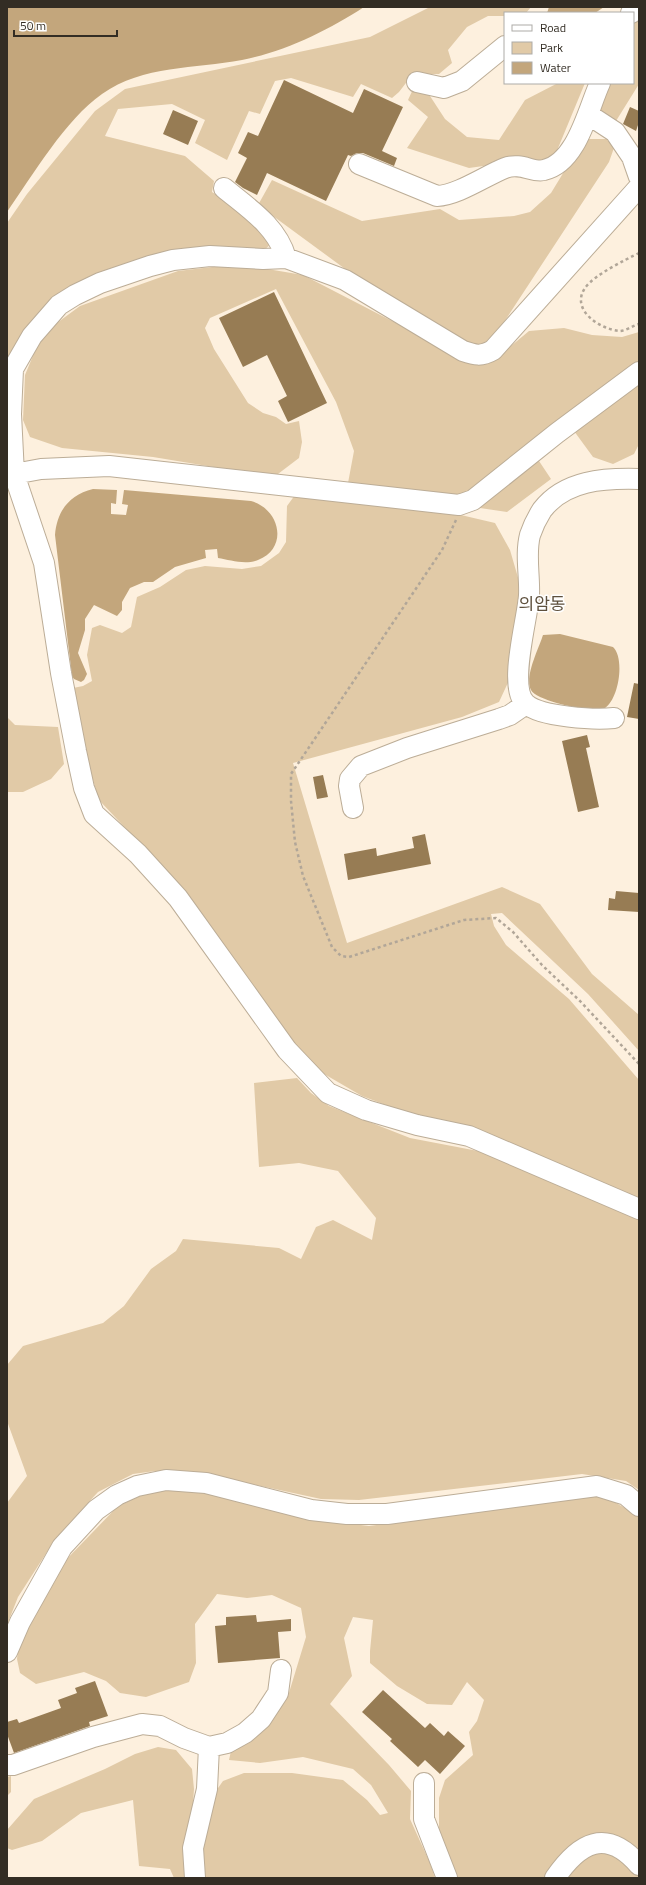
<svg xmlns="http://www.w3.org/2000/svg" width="646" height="1885" font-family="'Titillium Web','Noto Sans KR',sans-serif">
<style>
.green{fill:#e1caa7}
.water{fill:#c3a67c}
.building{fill:#977c54}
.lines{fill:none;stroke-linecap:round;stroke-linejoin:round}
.minor-casing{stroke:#bcad97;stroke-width:22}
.path{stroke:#b1a698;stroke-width:2.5;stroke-dasharray:3 3;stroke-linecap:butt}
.minor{stroke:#fff;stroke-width:20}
.labels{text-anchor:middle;stroke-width:3;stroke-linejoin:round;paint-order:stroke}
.quarter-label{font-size:17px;fill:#5e503d;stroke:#fff}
</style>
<rect width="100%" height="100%" fill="#fdf0de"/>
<path class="green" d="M430,7h101l-5,6h-21v3h-17l-21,11 -19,23 4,13 -13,11h-16l-14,5 -10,13 -7,6 -31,-14 -8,13 -62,-19 -16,3 -15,33 -11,-3 -22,49 -32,-17 10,-23 -33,-16 -54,5 -13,27 80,20 29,25 -2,11 32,19 27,33 -8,7 -188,36 -68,83v-147l20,-29 68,-83 30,-22 245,-52z
M639,9v75l-23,37 -9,1 -10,-16 10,-23h26v-60z
M558,83h27l-29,70 -13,8 -38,2 -36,5 -62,-20 21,-31 -20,-17 6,-13 16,9 15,23 22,18 32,3 26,-40z
M589,139h19l7,6 -6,17 -120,183 -12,4 -110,-64 -109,-80 14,-25 90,41 78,-12 19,11 55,-4 16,-4 21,-19 25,-41z
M238,264l65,11 120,62 82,14 24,-20 35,-3 28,7 30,2 17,-5v32l-181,135 -110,-16 6,-32 -18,-49 -60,-113 -66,29 -5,10 9,21 34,54 15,10 13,4 10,7 13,-3 3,21 -3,16 -25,19 -121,-20 -91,-9 -32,-11 -7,-17 2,-45 17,-41 38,-28 98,-35z
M639,382v62l-5,10 -21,10 -20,-7 -19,-26z
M535,455l16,24 -44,33 -27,-4v-6z
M295,495l136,13 64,15 15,27 9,31 -2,48 -6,47 -12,26 -37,15 -169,46 54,180 155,-56 38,17 52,70 47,41v36l-51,-57 -86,-81 -11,1 3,12 12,19 63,54 70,81v121l-277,-105 -43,-25 -36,-39 -106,-149 -78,-83 -16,-54 -10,-58 10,-2 9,-5 -5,-26 5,-27 8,-3 22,8 9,-6 6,-30 23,-10 26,-17 19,-4 37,3 19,-3 18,-13 7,-11 1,-36z
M7,717l8,8 43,2 6,37 -13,15 -28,13h-16z
M297,1078l14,15 18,13 81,32 68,13 161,67v272l-13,-9 -44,-7 -223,26 -38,-1 -121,-26 -45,-2 -22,3 -35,18 -42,46 -38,59 -11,28v-122l20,-27 -20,-55v-56l16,-19 80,-23 21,-17 27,-37 25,-18 7,-12 96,9 22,11 15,-32 17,-7 39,20 4,-22 -38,-47 -39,-8 -40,4 -5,-84z
M192,1489l111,29 66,8 233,-31 37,21v341l-29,-17 -64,38h-95l-12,-35v-45l6,-18 28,-25 -4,-23 8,-11 7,-21 -17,-18 -15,23 -25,-1 -30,-18 -27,-23v-12l3,-31 -20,-3 -9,21 8,38 -22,28 59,61 22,26 -1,28 20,44 5,15h-233l-2,-7 11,-73 12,-17 21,-8h48l51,7 24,20 13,15 8,-2 -17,-28 -18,-16 -50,-12 -43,6 -31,-3 2,-9 32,-22 25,-33 18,-59 -5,-29 -29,-13 -25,3 -30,-4 -22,30 1,39 -7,19 -43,15 -26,-4 -14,-12 -22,-9 -48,12 -16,-11 -3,-14 2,-16 42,-78 57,-59 33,-15z
M158,1747l18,3 16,19 2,20 -6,89h-14l-4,-9 -31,-3 -6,-66 -52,13 -39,28 -30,9 -5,-2v-18l27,-31 71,-30 30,-15z
M11,1776v16l-4,4v-19z
M602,1846l37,27v5h-77l16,-22z"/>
<path class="water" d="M7,7h357c-35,23 -80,45 -122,53 -47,9 -99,5 -140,34 -37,26 -69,81 -95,118z
M549,7h55l-9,6h-48z
M93,489l24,1 -1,14 -5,-1v11l15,1 2,-10 -6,-1 2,-14 127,11c29,8 38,47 7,59 -13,5 -28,0 -40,-2l-1,-9 -12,1 1,8 -31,9 -22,15h-9l-14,6 -8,14v8l-5,6 -23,-11 -9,14v11l-7,23 9,21 -3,6 -3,2 -7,-3 -2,-3 -17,-141c2,-24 14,-40 38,-46z
M560,634l53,13c12,11 6,52 -8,61 -10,6 -69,-7 -74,-18 -7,-13 8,-42 12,-55z"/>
<path class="building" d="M284,80l69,33 11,-24 39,18 -21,44 15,7 -3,8 -31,-13h-6l-6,3 -3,-1 -22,46 -59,-28 -10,22 -14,-7 -8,-6 12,-24 -9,-5 10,-21 10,4z
M630,107l9,4v11l-3,9 -13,-7z
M173,110l25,11 -10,24 -25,-11z
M274,292l53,111 -39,19 -10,-21 9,-5 -20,-41 -24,12 -24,-49z
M634,683l5,1v35l-12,-2z
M587,735l3,12 -4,1 13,59 -21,5 -16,-71z
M323,775l5,22 -11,2 -4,-22z
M425,834l6,30 -83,16 -4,-26 32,-6 1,8 37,-8 -2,-11z
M616,891l23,2v19l-31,-2 1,-12 6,1z
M256,1615l1,7 34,-3v12l-13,1 2,26 -62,5 -3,-37 11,-1v-8z
M95,1681l13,35 -19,6 1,4 -76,27 -7,-19v-12l10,-3 2,4 42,-15 -3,-8 19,-7 -2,-5z
M383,1690l42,38 5,-5 14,13 4,-5 17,15 -25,28 -15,-14 -7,7 -28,-26 2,-2 -30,-27z"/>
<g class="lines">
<defs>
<path id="minor" d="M631,13l3,-6
M417,82l27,6 18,-7 43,-35
M589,115l26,17 17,25 7,20
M359,164l78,32c21,-1 48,-20 68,-28 16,-6 28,5 39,2 33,-7 44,-61 56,-87
M639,187l-146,163c-12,7 -18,5 -30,1l-118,-71 -59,-22 -23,1 -53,-3 -37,4 -23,6 -50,17 -25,12 -16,10 -27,31 -19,33 -2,45 3,60 30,89 17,110 15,78 8,37 10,26 44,40 40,44 109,152 41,43 38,17 51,15 52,11 170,73
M224,188c24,20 53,38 62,70
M14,474l27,-5 68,-3 350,39 14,-5 84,-67 82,-61
M614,718c-19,2 -73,-1 -88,-14 -19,-16 2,-86 3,-109 1,-19 -4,-41 1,-60 3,-9 7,-17 12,-25 23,-30 62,-32 97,-31
M353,808l-4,-22 1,-7 11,-13 46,-18 92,-29 11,-4 16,-11
M7,1652l13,-30 42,-75 34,-37 21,-15 20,-9 29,-6 40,3 105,27 36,4h40l210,-28 29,9 13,11
M7,1765h6l80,-28 49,-13 18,2 24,12 25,9 18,-4 18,-10 16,-14 17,-26 3,-23
M424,1783v36l23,59
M195,1878l-2,-30 14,-59 2,-42
M555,1878c24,-35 51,-51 84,-13"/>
</defs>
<use href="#minor" class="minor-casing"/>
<path class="path" d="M639,253c-14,7 -45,22 -54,35 -15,22 15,41 34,43 7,0 13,-5 20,-7
M456,520l-14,30 -151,224v27l4,41 8,34 29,71 9,9 8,1 115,-37 32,-2 17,14 29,33 38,36 59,63"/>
<use href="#minor" class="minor"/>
</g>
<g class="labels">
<g class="quarter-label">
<text x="542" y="610">의암동</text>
</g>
</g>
<rect width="646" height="1885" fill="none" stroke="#332d24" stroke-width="16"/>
<rect x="504" y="12" width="130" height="72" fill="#ffffff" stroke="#adaba7"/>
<rect x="512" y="25" width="20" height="6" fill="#ffffff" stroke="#adaba7"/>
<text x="540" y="32" font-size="12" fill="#332d24">Road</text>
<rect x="512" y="42" width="20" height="12" fill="#e1caa7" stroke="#adaba7"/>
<text x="540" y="52" font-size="12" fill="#332d24">Park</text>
<rect x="512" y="62" width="20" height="12" fill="#c3a67c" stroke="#adaba7"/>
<text x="540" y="72" font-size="12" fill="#332d24">Water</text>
<path d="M14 30v6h103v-6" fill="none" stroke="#332d24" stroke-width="2"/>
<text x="20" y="30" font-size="12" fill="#332d24" stroke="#ffffff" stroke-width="3" paint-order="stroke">50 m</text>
</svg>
